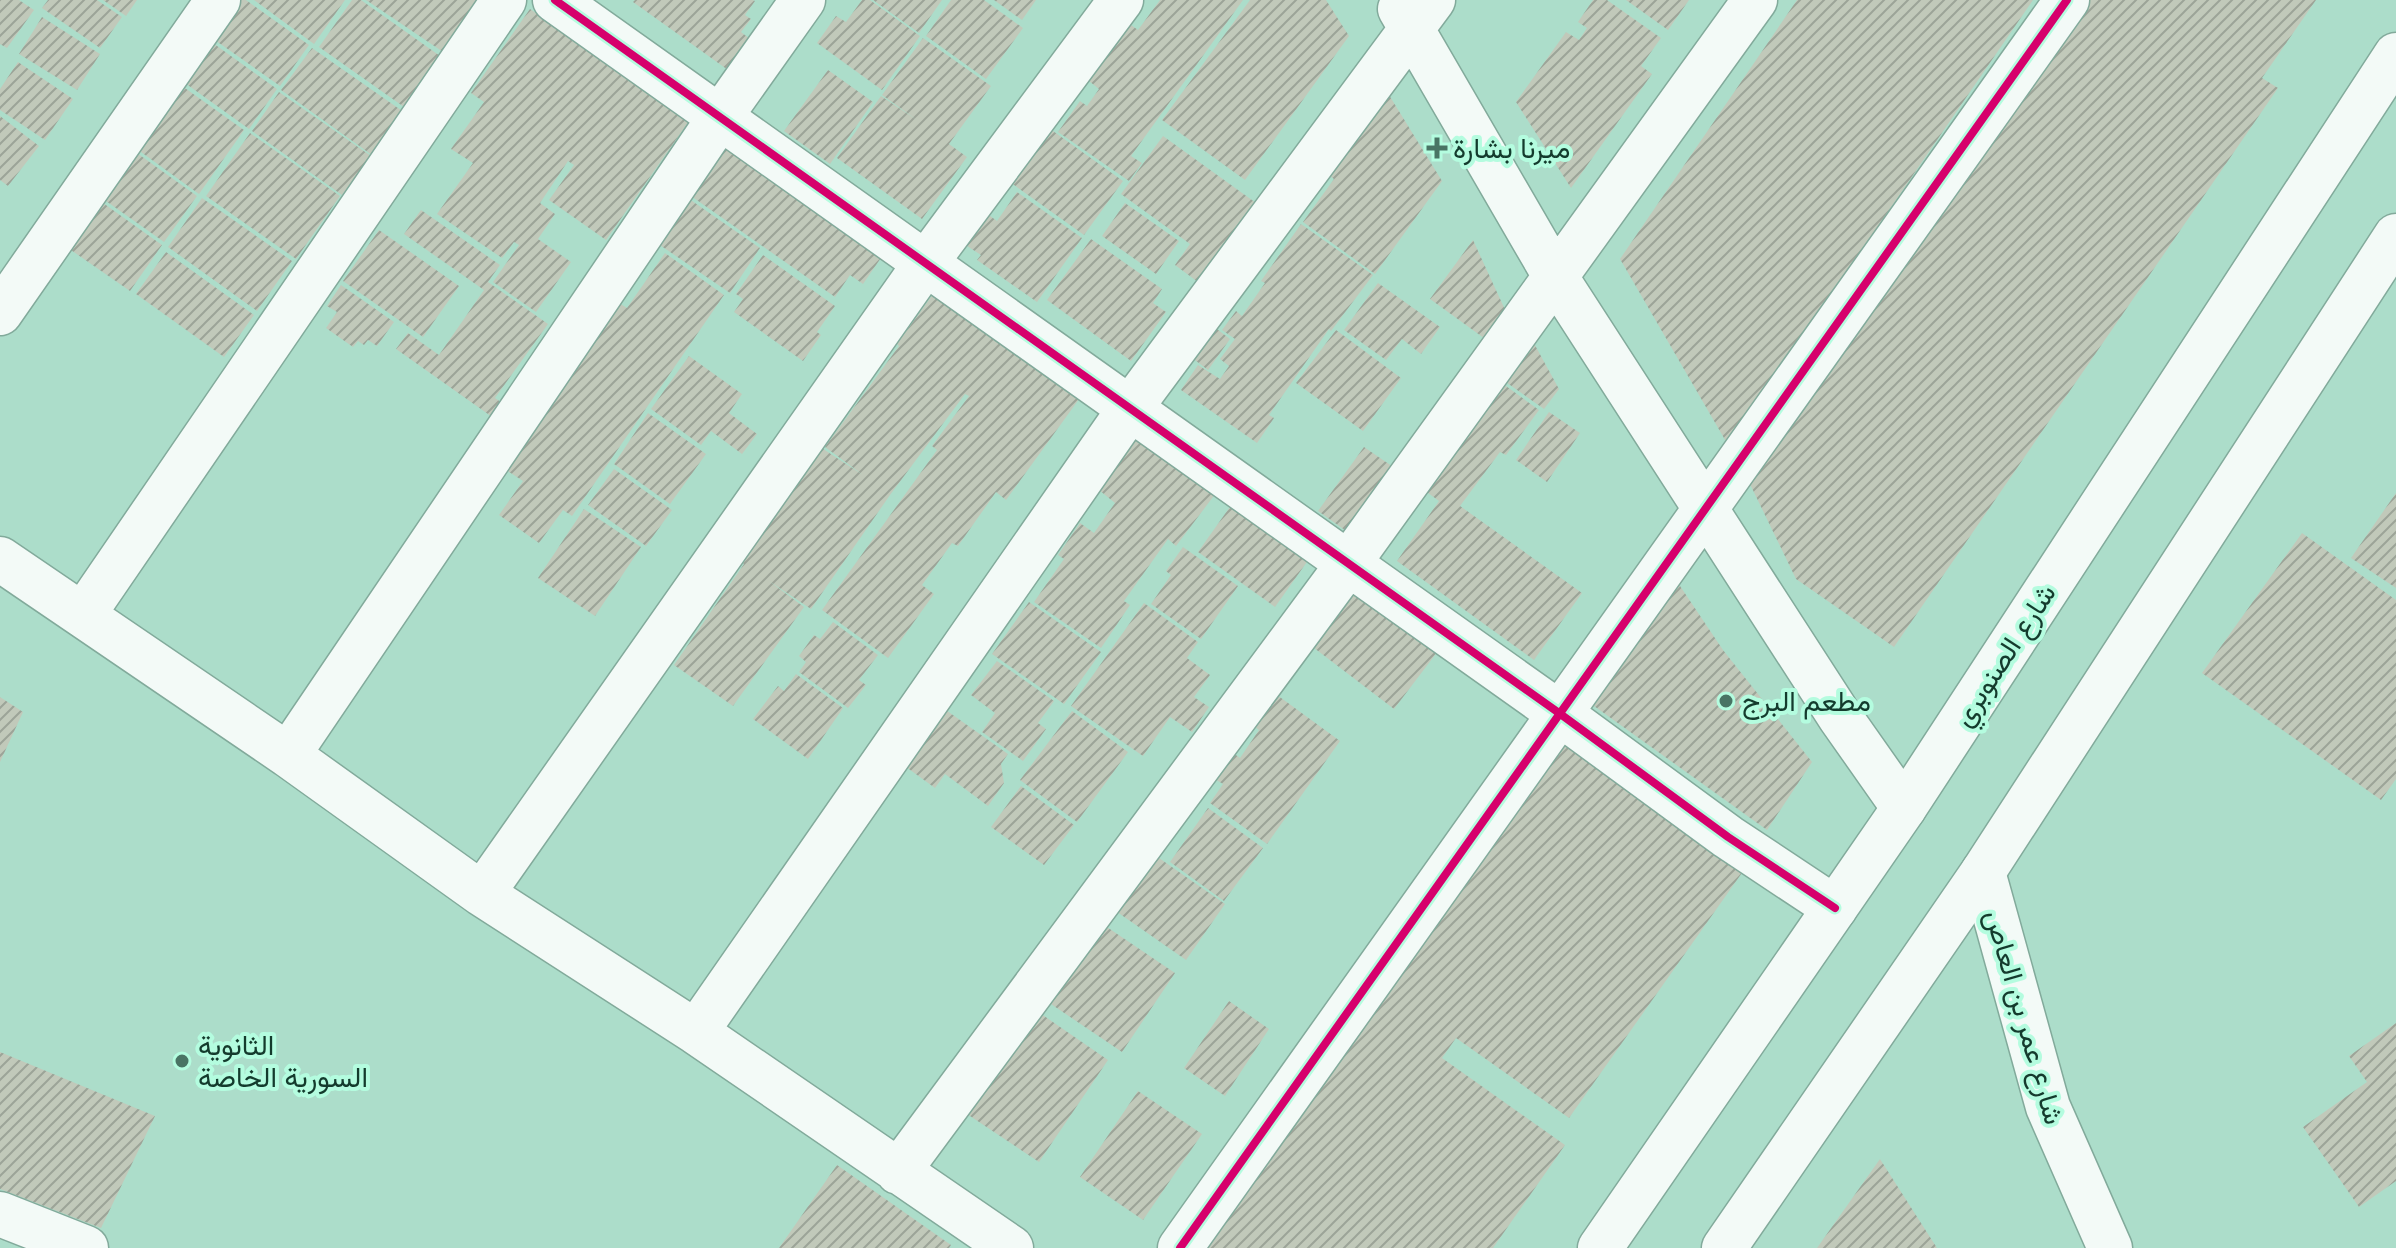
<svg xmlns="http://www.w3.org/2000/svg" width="2396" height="1248" font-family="Poppins,Vazirmatn,sans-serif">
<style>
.building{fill:url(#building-hatch)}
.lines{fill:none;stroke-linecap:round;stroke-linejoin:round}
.minor-casing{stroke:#82aa9b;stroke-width:47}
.major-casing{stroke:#82aa9b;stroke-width:47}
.minor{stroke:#f3faf7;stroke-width:44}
.major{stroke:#f3faf7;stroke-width:44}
.cycleway-casing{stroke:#b4fcdf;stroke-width:13}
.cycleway{stroke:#d6006c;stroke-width:8}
.poi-dot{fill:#497464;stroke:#b4fcdf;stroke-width:3}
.labels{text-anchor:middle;stroke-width:8;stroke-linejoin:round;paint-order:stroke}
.poi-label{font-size:28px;fill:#143b2d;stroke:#b4fcdf;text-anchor:start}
.street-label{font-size:28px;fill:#143b2d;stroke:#b4fcdf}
</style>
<defs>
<pattern id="building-hatch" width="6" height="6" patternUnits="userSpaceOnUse" patternTransform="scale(2)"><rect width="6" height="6" fill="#c1c9ba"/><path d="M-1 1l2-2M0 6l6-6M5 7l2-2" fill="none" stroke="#9ca498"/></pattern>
</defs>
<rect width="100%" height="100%" fill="#acddca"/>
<path class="building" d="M0,0h19l15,10 -27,38 -7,-4z
M48,0h49l25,17 -22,31 -58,-40z
M103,0h34l-11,16z
M224,0h22l63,45 -29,41 -78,-55z
M254,0h91l-31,44z
M352,0h9l89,63 -36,51 -95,-67z
M366,0h126l-40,58z
M635,0h118l2,1 -10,14 6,4 -10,13 9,7 -22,31 -95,-68z
M862,0h8l50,36 -38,54 -65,-47 19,-27 10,6z
M873,0h69l-23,33z
M951,0h33l39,28 -37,51 -60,-43z
M994,0h42l-14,20z
M1160,0h83l-112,156 11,7 -13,18 -71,-49 22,-31 7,5 12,-17 -15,-12 40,-57 14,10z
M1250,0h76l23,36 -104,144 -83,-60z
M1593,0h14l54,38 -20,28 11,8 -81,114 -55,-86 50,-70 13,8 8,-12 -9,-6z
M1626,0h63l-21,30z
M1797,0h236l-305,445 -108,-186z
M2081,0h235l-54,78 16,10 -384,559 -98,-68 -47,-97z
M530,9l159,112 -83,119 -57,-40 25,-35 -6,-4 -28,42 15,11 -17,25 33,23 -35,50 -43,-30 26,-37 -5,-3 -12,16 -65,-44 36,-51 -22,-14 33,-47 -13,-9z
M42,17l58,37 -23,36 -58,-36z
M199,33l78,56 -28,40 -78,-56z
M923,38l68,48 -42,58 18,13 -45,62 -85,-61 44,-62 36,24 -35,-25z
M312,48l96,67 -32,43 -95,-68z
M18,62l55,37 -28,41 -45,-30v-21z
M828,70l45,32 -43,62 -46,-33z
M168,76l76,54 -45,64 -76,-55z
M279,92l92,64 -29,39 -90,-64z
M1389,95l53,86 -67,93 -72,-52 31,-43 -13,-10z
M0,116l39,30 -31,40 -8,-6z
M1046,126l77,55 -39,54 -77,-55z
M250,133l90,63 -44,63 -90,-63z
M719,135l166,117 -22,32 -13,-9 -15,22 -154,-108z
M1163,136l100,72 -57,80 -31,-23 15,-21 -69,-50z
M123,143l74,53 -33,46 -75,-53z
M1017,192l65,46 -45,64 -60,-42 4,-5 -17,-11 22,-31 11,8z
M89,193l73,52 -32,46 -75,-52z
M682,194l78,54 -30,45 -79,-54z
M202,198l90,63 -35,50 -89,-64z
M1125,203l54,38 -23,33 -54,-38z
M421,210l79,55 -12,17 60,42 -53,74 10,7 -10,14 -99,-70 12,-16 31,22 45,-65 -80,-56z
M1301,224l72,51 -42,56 -2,-2 -60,86 5,3 -17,25 -76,-53 17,-25 22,14 9,-13 -9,-7 15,-20 -13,-9 14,-19 6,5 23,-33 -4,-2z
M379,230l80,56 -36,51 -80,-56z
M1091,239l71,50 -9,14 13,9 -35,49 -84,-61z
M1473,240l34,74 -19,27 -58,-42z
M166,252l88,63 -30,42 -88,-63z
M665,253l59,42 -152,221 -9,-6 -24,33 -40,-28 24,-34 -26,-17 117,-164 13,8z
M763,255l72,51 -18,26 4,3 -18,26 -69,-49 9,-13 -7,-5z
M1378,283l62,44 -19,27 -19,-15 -16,21 -42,-30z
M341,285l53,37 -17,24 -9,-6 -4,5 -6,-4 -5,6 -27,-19 11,-16 -10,-6z
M936,290l146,105 -76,105 -10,-8 -38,54 -6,-3 -30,42 12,9 -46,64 -66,-48 115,-160 -5,-4 37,-50 -4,-2 -75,101 -79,114 -42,-28 35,26 -71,99 -59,-41 70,-101 -9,-7 79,-114 49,32 -38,-28 74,-101 -2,-2z
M1209,323l21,16 -22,31 -21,-16z
M1525,327l34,62 -15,20 -51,-36z
M1336,330l65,48 -38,53 -67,-48z
M689,356l53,38 -13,19 28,21 -15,20 -31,-23 -10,14 -50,-36z
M1492,376l47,34 -33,45 -6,-3 -40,54 122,87 -48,67 -137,-99 42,-60 -15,-11z
M1549,412l31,21 -33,49 -31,-22z
M648,413l58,41 -36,50 -56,-40z
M1134,426l85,63 -43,57 -8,-7 -44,62 6,4 -29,43 -67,-46 30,-43 -6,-4 22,-32 14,10 21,-30 -16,-13z
M1364,447l38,26 -46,65 -38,-27z
M614,469l58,41 -26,36 -58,-41z
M2396,493v95l-45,-30z
M1232,504l77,55 -34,48 -77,-55z
M584,509l57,38 -46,69 -57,-38z
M2302,533l94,67v179l-15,21 -179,-127z
M1183,547l55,39 -37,53 -50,-35 20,-29 -5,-4z
M1674,577l49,73 89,112 -45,68 -180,-129z
M1345,580l93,71 -44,58 -93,-71z
M1029,602l72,50 -37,52 -72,-50z
M1144,603l54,39 -11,16 23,17 -16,22 15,10 -17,25 -22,-15 -27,39 -72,-50z
M833,622l45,33 -19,25 7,5 -18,23 -49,-36 7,-10 -7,-6 15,-21 6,4z
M997,661l57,40 -16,22 8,6 -23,32 -41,-29 13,-19 -24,-18z
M796,674l47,34 -35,51 -55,-40 25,-33 6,5z
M1273,692l67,49 -73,103 -57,-41 13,-19 -13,-8 19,-26 11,8 19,-28 -8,-6z
M0,697l23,15 -23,50z
M943,708l65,46 -7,10 3,19 -16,23 -43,-32 -10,14 -33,-24z
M1072,711l56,41 -51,70 -57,-42z
M1554,736l190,134 -175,248 -113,-80 -14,20 123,87 -72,103h-301z
M1021,786l53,39 -30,40 -53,-38z
M1208,808l55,40 -39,53 -54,-39z
M1149,851l76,53 -39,56 -76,-53z
M1098,921l77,52 -53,79 -77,-52z
M1229,1001l40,28 -44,67 -41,-28z
M1034,1009l74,51 -69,102 -75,-50z
M2396,1023v158l-37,26 -56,-80 64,-45 -18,-26z
M0,1052l155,64 -54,112 -101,-39z
M1138,1091l64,43 -59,86 -63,-43z
M1880,1159l57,89h-120z
M837,1165l114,80 -2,3h-170z"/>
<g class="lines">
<defs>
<path id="minor" d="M555,0l1004,713 169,124 107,71
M1400,9l155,267 285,441 64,91
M0,313l218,-313
M0,559l288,196 194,139 214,138 315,216
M83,615l421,-615
M288,755l432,-638 83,-117
M1983,872l65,235 62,141
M482,894l443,-630 196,-264
M696,1032l435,-625 302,-407
M898,1172l450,-608 407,-564
M0,1214l86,34
M1180,1248l887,-1248"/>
<path id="major" d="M1600,1248l304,-440 492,-753
M1724,1248l259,-376 413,-636"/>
</defs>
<use href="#minor" class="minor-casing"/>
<use href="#major" class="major-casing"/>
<use href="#minor" class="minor"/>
<use href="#major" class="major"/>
<defs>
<path id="cycleway" d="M555,0l1004,713 169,124 107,71
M1180,1248l887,-1248"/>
</defs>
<use href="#cycleway" class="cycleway-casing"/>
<use href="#cycleway" class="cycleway"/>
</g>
<g class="poi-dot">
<path d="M1433 136h8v8h8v8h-8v8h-8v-8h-8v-8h8z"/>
<circle cx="1726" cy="701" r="8"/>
<circle cx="182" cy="1061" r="8"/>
</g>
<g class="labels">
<g class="poi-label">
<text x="1453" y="158">ميرنا بشارة</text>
<text x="1742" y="711">مطعم البرج</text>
<text x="198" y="1055">الثانوية<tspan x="198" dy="32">السورية الخاصة</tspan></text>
</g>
<g class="street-label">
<text transform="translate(2004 655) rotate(-57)" y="10">شارع الصنوبري</text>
<text transform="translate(2025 1017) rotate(74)" y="10">شارع عمر بن العاص</text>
</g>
</g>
</svg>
